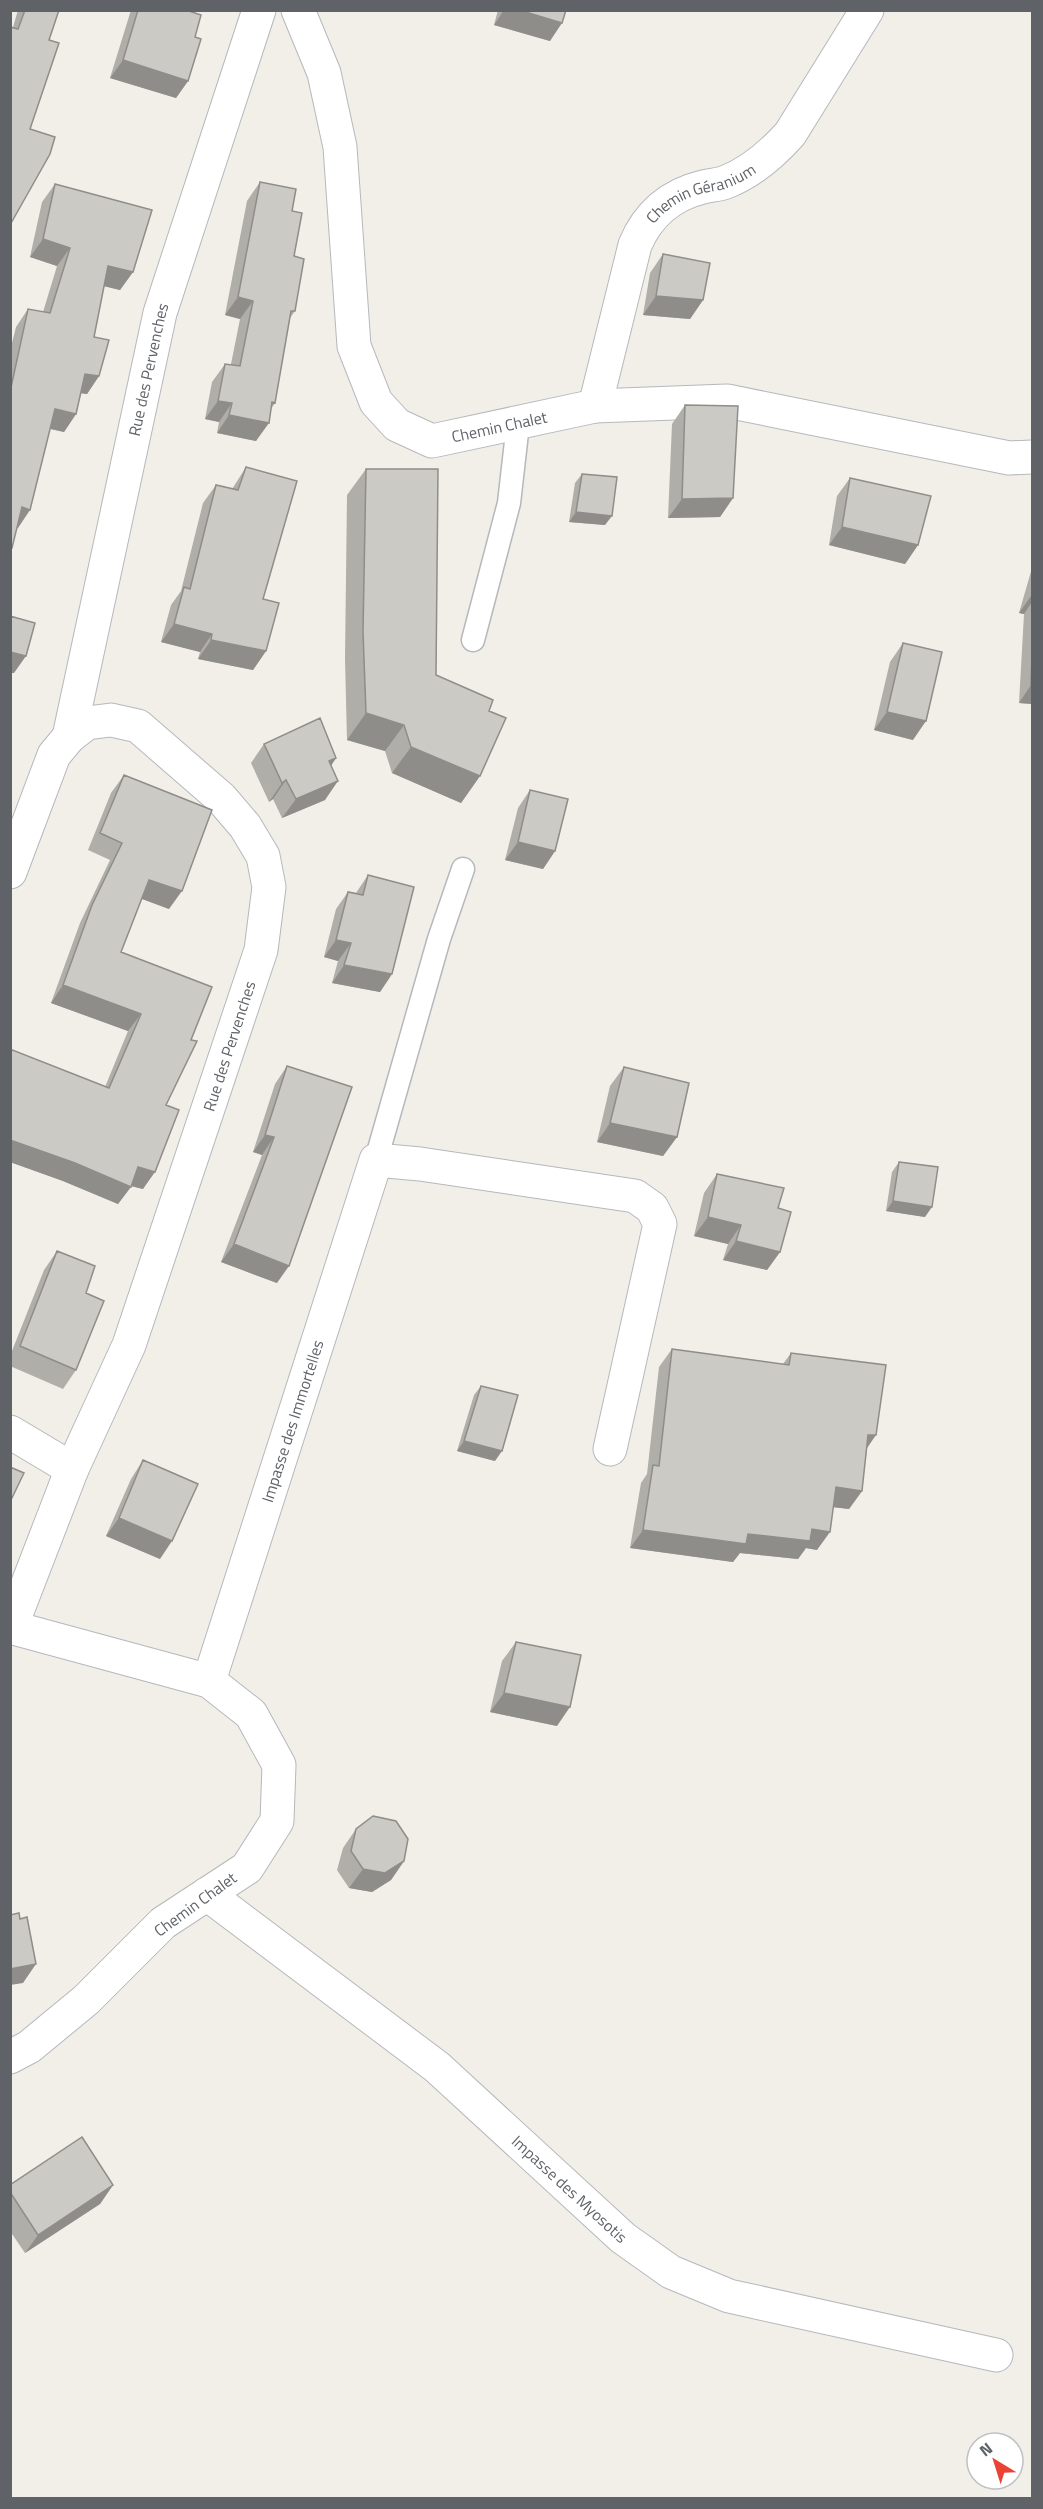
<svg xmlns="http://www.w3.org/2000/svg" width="1043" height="2509" font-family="'Titillium Web',sans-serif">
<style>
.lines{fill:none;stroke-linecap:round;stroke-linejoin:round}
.service-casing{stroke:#b5b8bc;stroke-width:25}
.minor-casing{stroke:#b5b8bc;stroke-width:35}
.service{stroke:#fff;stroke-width:22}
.minor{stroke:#fff;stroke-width:33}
.wall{fill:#afaea9}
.shaded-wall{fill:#8f8d8a}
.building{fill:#cccac5;stroke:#8f8d8a;stroke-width:1.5}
.labels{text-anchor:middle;stroke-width:4.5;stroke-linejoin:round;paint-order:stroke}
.street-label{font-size:16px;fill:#5f6368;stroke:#fff}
</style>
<rect width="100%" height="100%" fill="#f1efe8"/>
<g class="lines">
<defs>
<path id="service" d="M473,640l36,-137 9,-79
M376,1160l63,-221 24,-70"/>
<g id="minor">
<path id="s1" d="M298,10l26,63 16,74 14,199 22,56 21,23 35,16 163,-35 132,-5 282,57 23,-1"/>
<path id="s2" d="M595,406l40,-161c13,-31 35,-50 68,-58 8,-2 16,-2 23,-5 26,-10 46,-28 64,-48l77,-124"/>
<path id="s3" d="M69,737l91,-424 99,-303"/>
<path d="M10,872l44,-117 15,-18 18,-14 24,-3 27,6 83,72 24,28 18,30 6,31 -8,63 -132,395 -57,124 -61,158"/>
<path d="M10,1432l62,37"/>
<path d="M10,1627l199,54 42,33 28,51 -2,56 -30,47 -84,55 -77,77 -57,47 -19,10"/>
<path id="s4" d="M209,1681l167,-521 44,4 215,32 17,12 8,16 -50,225"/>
<path id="s5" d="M207,1894l230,173 186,171 48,34 58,24 267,59"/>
</g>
</defs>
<use href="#service" class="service-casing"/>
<use href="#minor" class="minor-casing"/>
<use href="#service" class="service"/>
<use href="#minor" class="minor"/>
</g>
<path class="wall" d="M18,10h41l-10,30 -19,89 -17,-102z
M131,10h55l9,27 -7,44 -12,17 -66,-20z
M498,10h68l-16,31 -56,-16z
M260,182l32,29 3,100 -5,7 -15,85 -4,6 -15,32 -39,-8 2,-11 -14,-3 7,-37 13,-18h6l9,-45 -15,-4 22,-114z
M55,184l78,88 -13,18 -16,-4 -10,51 5,39 -12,18 -6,-1 -5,21 -12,18 -14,-3 -40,121v-199l6,-24 12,-18 15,3 14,-46 -27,-9 12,-55z
M663,254l40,46 -13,19 -47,-4 7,-42z
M685,405l48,93 -13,19 -52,1 4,-94z
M246,467l17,132 3,52 -13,19 -55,-11 2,-7 -39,-10 10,-37 10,-14 22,-88 13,-18 16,4 2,-3z
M366,469l70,206 53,36 -9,65 -19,27 -69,-30 -7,-22 -38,-11 -2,-81 2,-164z
M582,474l23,51 -36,-3 6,-39z
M850,478l68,67 -13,19 -76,-19 8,-49z
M1032,568v136l-13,-1 5,-89 -5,-1z
M903,643l10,97 -39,-10 16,-68z
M264,744l72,14 -5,8 -6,34 -43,18 -9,-19 -4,3 -18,-39z
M124,775l45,134 -27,-10 -21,53 45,153 -23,84 -12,-3 -13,18 -55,-23 -53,-19v-113l95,38 23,-56 -77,-28 29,-80 30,-63 -22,-10 23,-57z
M530,790l25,61 -12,18 -38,-9 13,-52z
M368,875l24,99 -12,18 -48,-9 6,-22 -14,-4 12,-48 12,-17 8,1z
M287,1066l-10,217 -56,-21 41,-107 -9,-3 22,-68z
M624,1067l53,70 -14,19 -66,-14 13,-56z
M899,1162l26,55 -39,-6 6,-39z
M717,1174l61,34 2,44 -13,18 -44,-10 5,-16 -34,-8 10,-43z
M57,1251l29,42 -10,77 -13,19 -53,-23v-10l34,-86z
M672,1349l111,15 8,-11 76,95 -5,43 -13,18 -16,-2 -16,43 -11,-2 -8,11 -58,-6 -7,9 -103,-14 11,-65 6,-9 12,-107z
M481,1386l14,75 -38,-10 17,-56z
M143,1460l17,99 -54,-23 25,-57z
M516,1642l41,84 -67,-14 12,-51z
M356,1829l48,32 -13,19 -19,12 -23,-4 -12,-18 6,-22z
M10,2185h103l-13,19 -75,49 -15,-22z"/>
<path class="shaded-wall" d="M504,10h15l43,13 -12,18 -56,-16z
M123,60l65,21 -12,17 -66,-20z
M43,239l27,9 -13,18 -27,-9z
M108,266l25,6 -13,18 -25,-6z
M656,296l47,4 -13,19 -47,-4z
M238,297l15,4 -13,18 -15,-4z
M85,374l14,2 -12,18 -15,-2z
M218,401l14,2 -13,19 -14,-3z
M55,409l21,5 -12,18 -21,-5z
M229,415l40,8 -13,18 -39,-8z
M733,498l-13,19 -52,1 14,-19z
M22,507l8,3 -12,18 -8,-3z
M576,512l36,4 -7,9 -36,-3z
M842,527l76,18 -13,19 -76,-19z
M1031,596h1v6l-8,12 -5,-1z
M174,624l38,10 -12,18 -39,-10z
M211,640l55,11 -13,19 -55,-11z
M10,652l16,4 -12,17h-4z
M1031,685l1,1v18l-13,-1z
M887,712l39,9 -13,19 -39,-10z
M366,713l38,12 -19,26 -38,-11z
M411,747l69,29 -19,27 -69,-30z
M336,758l-13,19 6,-16z
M286,780l-13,19 -4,3 13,-19z
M338,781l-13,19 -43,18 14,-19z
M518,842l37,9 -12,18 -38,-9z
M149,880l33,11 -13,18 -32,-12z
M336,940l15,3 -13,18 -14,-4z
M344,965l48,9 -12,18 -48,-9z
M63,985l78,29 -13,17 -77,-28z
M610,1123l67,14 -14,19 -66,-14z
M265,1135l9,2 -12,18 -9,-3z
M10,1140l128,27 17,5 -12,17 -16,-4 4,2 -13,17 -55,-23 -53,-19z
M893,1201l39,6 -7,10 -39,-6z
M708,1217l33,8 -13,19 -34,-8z
M736,1241l44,11 -13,18 -44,-10z
M234,1244l55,22 -12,17 -56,-21z
M868,1435h8l-13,19z
M464,1441l38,10 -7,10 -38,-10z
M836,1487l26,4 -13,18 -26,-3z
M119,1518l53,23 -12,18 -54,-23z
M812,1529l18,3 -13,18 -11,-2 -8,11 -58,-6 -7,9 -103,-14 13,-18 105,4z
M504,1693l66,14 -13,19 -67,-14z
M404,1861l-13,19 -19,12 -23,-4 14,-19z
M36,1964l-13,19 -13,2v-16z
M113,2185l-13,19 -75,49 13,-18z"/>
<path class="building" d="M25,10h34l-10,30 10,3 -29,86 25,8 -5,17 -40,71v-198l8,2z
M138,10h48l15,5 -6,22 6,2 -13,42 -65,-21z
M519,10h47l-4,13z
M260,182l36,7 -4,22 10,2 -8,43 10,3 -9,52h-4l-16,92 -3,-1 -3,21 -40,-8 3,-12 -14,-2 7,-37 15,2 13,-65 -15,-4z
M55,184l97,26 -19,62 -25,-6 -14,71 15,3 -10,36 -14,-2 -9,40 -21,-5 -25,101 -8,-3 -10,41 -2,-1v-155l18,-83 22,4 20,-65 -27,-9z
M663,254l47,9 -7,37 -47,-4z
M685,405l53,1 -5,92 -51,1z
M246,467l51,14 -34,118 16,4 -13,48 -55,-11 1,-6 -38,-10 10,-37 6,2 26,-104 22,5z
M366,469h72l-2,206 57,25 -4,11 17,7 -26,58 -69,-29 -7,-22 -38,-12 -3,-81z
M582,474l35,3 -5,39 -36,-4z
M850,478l81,18 -13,49 -76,-18z
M10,616l25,7 -9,33 -16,-4z
M903,643l39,9 -16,69 -39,-9z
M1032,656v30l-1,-1z
M320,718l16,40 -7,3 9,20 -42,18 -10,-19 -4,3 -18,-39z
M124,775l88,35 -30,81 -33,-11 -28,72 91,35 -21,53 6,1 -31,64 13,5 -24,62 -17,-5 -7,20 -56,-24 -65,-23v-91l99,39 32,-74 -78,-29 29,-80 30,-62 -22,-10z
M530,790l38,9 -13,52 -37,-9z
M368,875l46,12 -22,87 -48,-9 7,-22 -15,-3 12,-48 15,3z
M287,1066l65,21 -63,179 -55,-22 40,-107 -9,-2z
M624,1067l65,16 -12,54 -67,-14z
M899,1162l39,5 -6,40 -39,-6z
M717,1174l67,14 -6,20 13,4 -11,40 -44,-11 5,-16 -33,-8z
M57,1251l38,15 -9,27 18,8 -28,69 -56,-24z
M672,1349l117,16 2,-12 95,12 -10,70h-8l-6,56 -26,-4 -6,45 -18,-3 -2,12 -62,-7 -2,10 -103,-14 10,-65 6,1z
M481,1386l37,9 -16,56 -38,-10z
M143,1460l55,24 -26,57 -53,-23z
M10,1467l14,6 -14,29z
M516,1642l65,13 -11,52 -66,-14z
M373,1816l23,5 12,18 -4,22 -19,12 -22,-4 -12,-18 5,-22z
M19,1913l1,6 7,-2 9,47 -26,5v-54z
M82,2137l31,48 -75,50 -28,-43v-7z"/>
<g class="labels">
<g class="street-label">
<text dy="6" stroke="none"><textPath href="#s2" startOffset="254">Chemin Géranium</textPath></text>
<text dy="6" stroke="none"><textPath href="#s3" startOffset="376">Rue des Pervenches</textPath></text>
<text dy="6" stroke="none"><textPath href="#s1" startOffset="542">Chemin Chalet</textPath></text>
<text transform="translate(229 1046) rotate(-72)" y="6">Rue des Pervenches</text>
<text dy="6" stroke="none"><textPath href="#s4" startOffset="273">Impasse des Immortelles</textPath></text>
<text transform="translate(195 1904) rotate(-36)" y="6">Chemin Chalet</text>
<text dy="6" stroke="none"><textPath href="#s5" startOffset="468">Impasse des Myosotis</textPath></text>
</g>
</g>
<rect width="1043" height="2509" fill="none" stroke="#5f6368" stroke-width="24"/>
<g transform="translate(995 2461) rotate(322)"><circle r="28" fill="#ffffff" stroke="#bfc1c3" stroke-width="1.5"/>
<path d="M0-4.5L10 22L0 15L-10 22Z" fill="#ea4335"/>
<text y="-9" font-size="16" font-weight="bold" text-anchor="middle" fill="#5f6368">N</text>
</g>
</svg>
